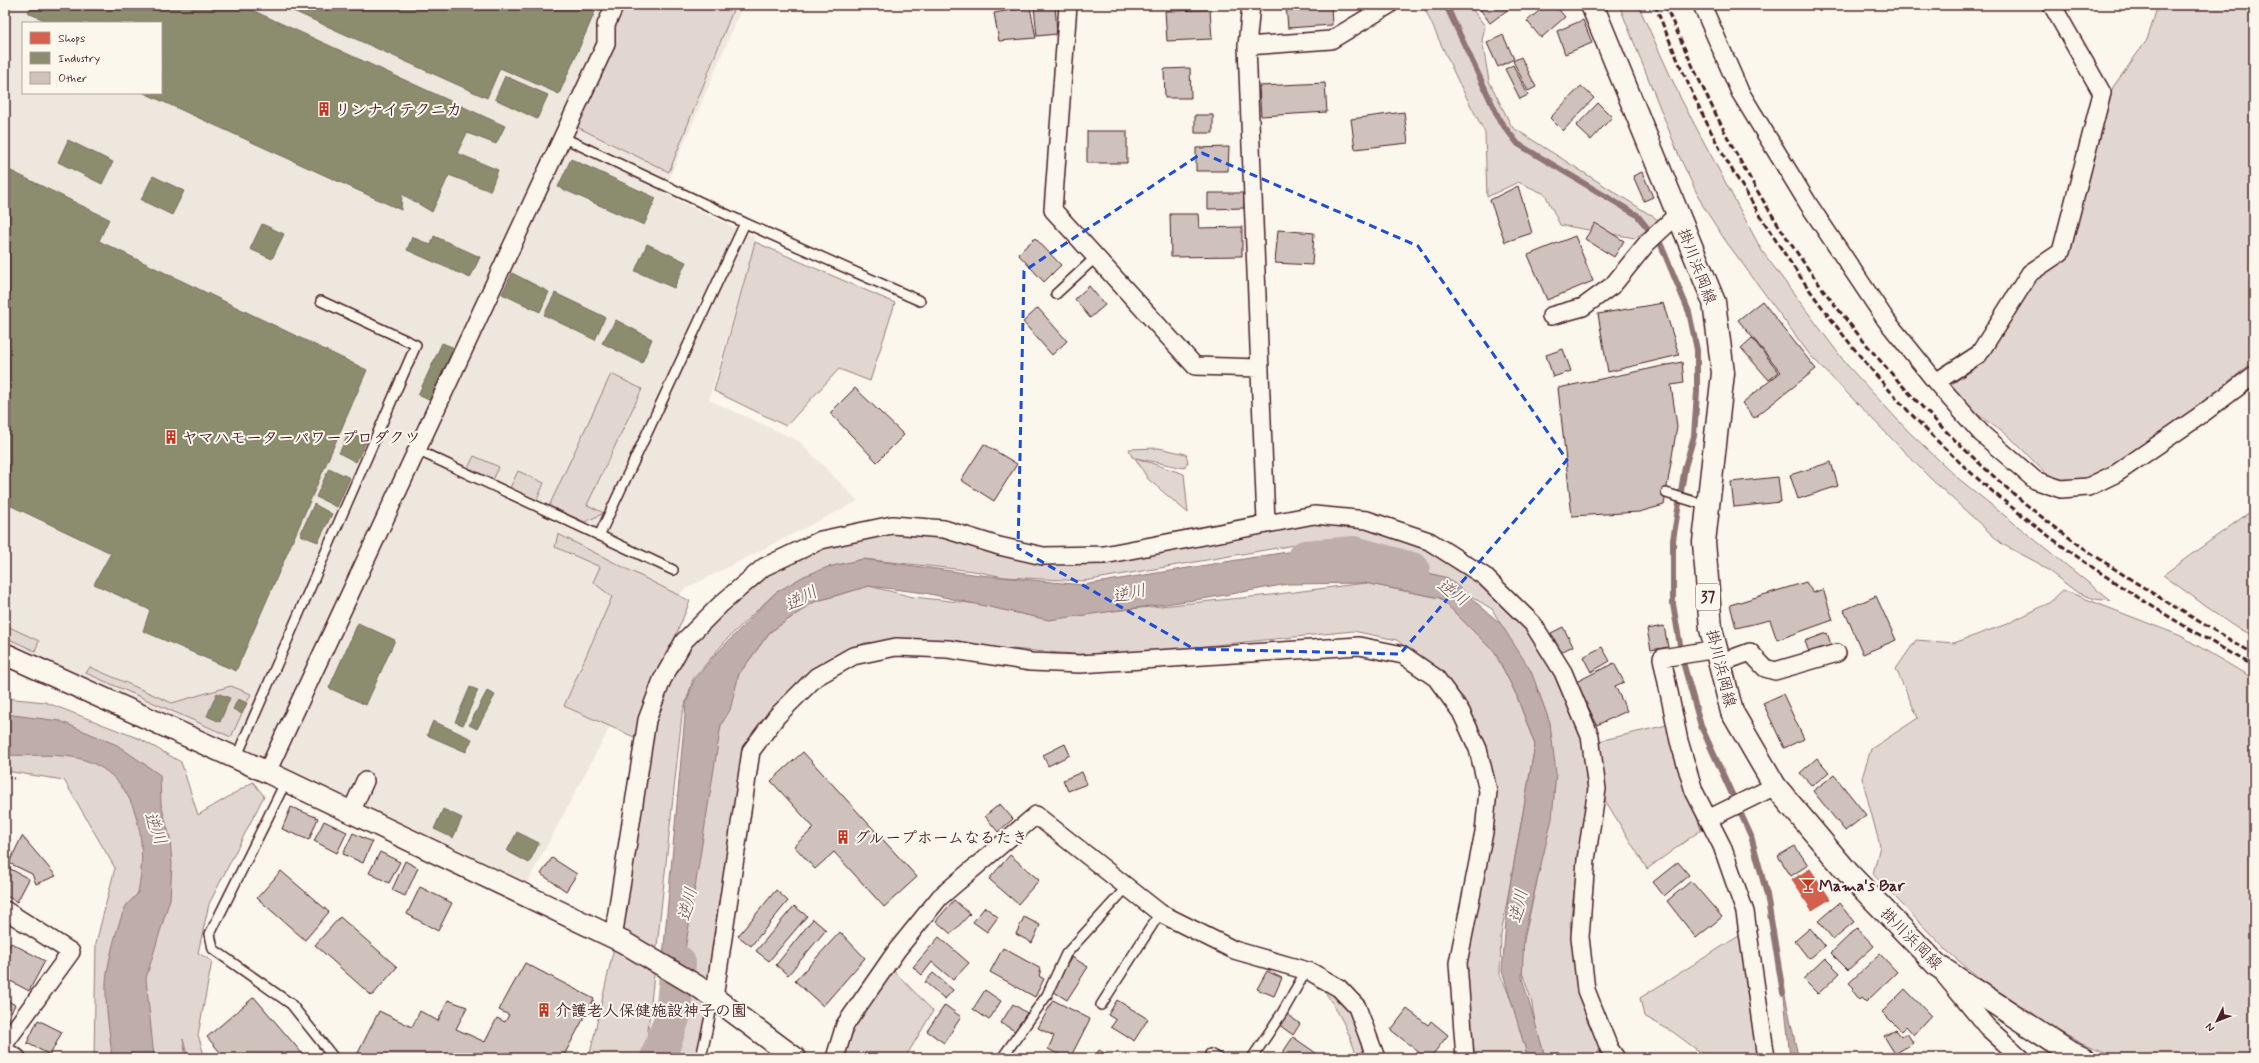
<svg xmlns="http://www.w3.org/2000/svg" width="2259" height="1063" font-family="Mynerve,'Klee One',sans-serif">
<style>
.built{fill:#eee7de;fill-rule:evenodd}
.green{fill:#e2d7d0;stroke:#967b7e}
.water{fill:#bfadaa;stroke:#907477}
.shops{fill:#d6604d;stroke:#ac4c43}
.industry{fill:#8c8c6e;stroke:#786b5a}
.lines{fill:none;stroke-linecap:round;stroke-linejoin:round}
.stream{stroke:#907477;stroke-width:6}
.river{stroke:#bfadaa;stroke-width:36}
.building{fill:#cfc2bc;stroke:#4a1f2b}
.service-casing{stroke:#4a1f2b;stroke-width:12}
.minor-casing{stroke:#4a1f2b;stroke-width:20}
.tertiary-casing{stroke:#4a1f2b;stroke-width:24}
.primary-casing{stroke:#4a1f2b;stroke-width:25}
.path{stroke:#4a1f2b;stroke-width:2.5;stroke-dasharray:1 3;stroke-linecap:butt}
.service{stroke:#fbf7ec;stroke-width:9}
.minor{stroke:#fbf7ec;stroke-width:17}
.tertiary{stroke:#fbf7ec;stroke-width:21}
.primary{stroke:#fbf7ec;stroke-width:22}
.rail{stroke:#4a1f2b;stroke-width:3;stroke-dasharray:6 3;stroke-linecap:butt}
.marked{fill:none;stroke:#1d4ed8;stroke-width:3;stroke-dasharray:8 5;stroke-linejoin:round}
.labels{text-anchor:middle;stroke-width:4;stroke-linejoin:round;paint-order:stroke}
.shield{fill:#fbf7ec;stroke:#7f6065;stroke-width:1}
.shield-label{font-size:15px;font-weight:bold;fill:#4a1f2b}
.poi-label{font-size:16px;font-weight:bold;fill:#4a1f2b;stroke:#fbf7ec;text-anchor:start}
.street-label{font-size:16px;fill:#4a1f2b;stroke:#fbf7ec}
.water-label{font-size:17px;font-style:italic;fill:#6d4a51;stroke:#fbf7ec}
</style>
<rect width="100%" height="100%" fill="#fbf7ec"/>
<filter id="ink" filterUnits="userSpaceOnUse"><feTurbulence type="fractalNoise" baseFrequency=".025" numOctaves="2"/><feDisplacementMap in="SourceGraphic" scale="8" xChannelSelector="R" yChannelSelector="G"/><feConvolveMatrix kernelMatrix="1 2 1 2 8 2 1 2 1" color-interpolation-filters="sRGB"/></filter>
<g filter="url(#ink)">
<path class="built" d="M5,5h738l-80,188 93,45 -47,162 90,41 59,60 -175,89 -156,293 -522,-237zM23,23h138v70h-138z"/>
<path class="green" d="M621,5h114l-66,167 -96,-47z
M1423,5h46l16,21 -3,14 7,41 23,46 148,94 -25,17 -75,-13 -15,-31 -27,-12 -31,15 -2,-64 -27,-52z
M1619,5h19l43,94 81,152 85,114 61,66 51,48 152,122 -16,-2 -17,-6 -40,-30 -36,-19 -71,-65 -121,-124 -85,-115 -22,-34 -23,-48z
M2158,5h96v356l-137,112 -56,16 -50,-51 -68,-48 40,-27 47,-90 31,-21 52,-165 34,-47z
M755,242l140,61 -25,78 -31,-12 -53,57 -72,-35z
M611,374l31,15 -55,116 17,8 -19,9 -36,-16z
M1159,448l27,6 2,8 -4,6 -48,-10 48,16 4,39 -40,-34 -13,-21 -3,-1 -3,-8z
M474,456l25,11 -6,13 -25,-12z
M518,471l26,12 -7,17 -27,-12z
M2254,509v127l-22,-11 -69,-50z
M1348,522l65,20 50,27 61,53 20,24 41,91 7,53 -15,77 -7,57 17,97 23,37h-62l-4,-5 -7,-20 -6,-34 -9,-27 1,-27 16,-73 11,-149 -13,-35 -45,-79 -56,-34 -130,-32 -222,38 -80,-4 -30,-6 -111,-12 -88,34 -47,45 -35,41 -11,36 -37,343h-56l28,-124 33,-211 37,-82 78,-71 48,-24 85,-16 46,6 94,24 270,-36z
M558,534l132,67 -56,136 -70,-31 48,-109 -19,-15 7,-15 -45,-20z
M1365,583l75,15 55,55 21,41 19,51 -34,190 -1,39 13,30 15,54h-63v-99l30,-181 -31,-80 -67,-58 -44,-9 -235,24 -46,-1 -159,-13 -49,2 -47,27 -70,77 -46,311h-54l74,-333 18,-51 31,-42 44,-30 55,-16 44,11 65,7 62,14 231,-23z
M2063,590l118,46 73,43v379h-133l-40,-15 -76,-43 -59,-50 -73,-76 7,-28 -18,-68 9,-29 47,-31 -22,-49 20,-29 38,3 53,-19 42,-21z
M5,625l34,16 -4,10 -30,-14z
M90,667l82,36 59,-17 20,8 -20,43 -145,-64z
M5,698l40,4 95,37 41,23 17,53 55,-33 11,14 -55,108 -11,49 14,8 -14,74 7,23h-17l-5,-19 3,19h-92l2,-115 19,-75 -51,-88 -59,-9z
M1667,725l34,105 -54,39 -42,-69 -6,-59z
M1742,934l16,124h-50l-35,-26 -29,-16 -4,-18z
M893,970l40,41 -28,47h-61l11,-33z
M1330,988l20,22 15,48h-8c-7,-26 -19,-47 -34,-69z"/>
<path class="water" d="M1324,546l124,32 53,46 30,47 19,52 6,50 -4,46 -28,116 -2,43 22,75 4,5h-20l-26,-88 6,-73 27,-152 -19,-51 -21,-41 -55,-55 -75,-15 -77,1 -80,14 -159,22 -124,-27 -56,-7 -55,16 -44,30 -31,42 -9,36 -9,15 -42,263 -16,70h-16l14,-79 25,-275 8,-24 21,-25 60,-62 29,-17 24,-9 35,-8 117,16 103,10z
M5,714l55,7 57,24 43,30 1,29 9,34 2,26 -2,35 -24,79 8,80h-42c-2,-25 -7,-51 -6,-76 1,-17 12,-61 20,-76 3,-5 10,-9 12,-14 11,-54 -1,-124 -66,-135 -22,-3 -45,-1 -67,-2z
M1783,986l14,65 2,7h-9z"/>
<path class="shops" d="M1810,869l20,30 -18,11 -20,-30z"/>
<path class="industry" d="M32,5h209l264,121 -9,18 -29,-11 -10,20 41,17 -8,21 -41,-16 -17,37 -30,-18 -1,16 -257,-117h17v-70h-110l-23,-10z
M280,5h318l-39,89 -59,-26 -13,30z
M505,76l43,19 -11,24 -42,-20z
M68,140l45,22 -11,22 -44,-22z
M571,159l85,39 -12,27 -86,-38z
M5,168l104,51 -10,22 268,129 -131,301 -93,-40 7,-21 -56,-26 17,-31 -106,-50z
M153,176l31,15 -12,24 -31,-15z
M262,224l22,10 -12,25 -22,-10z
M434,236l46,21 -10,21 -63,-28 5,-13 19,8z
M647,244l39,18 -12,26 -39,-17z
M512,273l37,19 -9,20 -38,-18z
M555,293l50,24 -10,23 -51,-25z
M616,320l36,19 -10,24 -40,-20z
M442,343l13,5 -24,53 -13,-6z
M350,431l17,9 -11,22 -17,-9z
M329,468l21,10 -13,29 -21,-10z
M314,504l18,10 -14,28 -18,-7z
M358,623l37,17 -29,65 -37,-17z
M470,687l8,3 -15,35 -8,-3z
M487,691l8,4 -18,34 -8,-4z
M217,693l13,5 -10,24 -13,-6z
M238,699l9,4 -5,11 -9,-5z
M433,721l39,18 -6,13 -39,-17z
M443,809l19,9 -9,20 -19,-9z
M517,832l22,11 -10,20 -22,-12z"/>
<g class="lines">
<path class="stream" d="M1446,5l54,116 18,23 119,71 24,30 28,67 8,38v42l-3,44 -9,31 -12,73v64l10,58 18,64 50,110 16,59 16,98"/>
<path class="river" d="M1305,558l49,-4 58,16
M658,1058l15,-43 5,-52"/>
</g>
<path class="building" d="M1055,5l2,29 -20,2 -3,-30z
M1270,5h61l1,20 -44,3 -2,-22 -16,1z
M1477,5h37l-24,18z
M1546,5h9l10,12 -24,21 -14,-17z
M1030,7l6,31 -37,3 -5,-28z
M1210,10l2,29 -45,2 -2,-30z
M1583,20l9,23 -27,11 -8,-23z
M1503,35l11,24 -16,8 -11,-24z
M1521,57l15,30 -8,4 -15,-30z
M1513,65l15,30 -8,4 -15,-30z
M1190,68l1,30h-26l-1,-29z
M1325,83l2,29 -66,4 -2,-30z
M1581,86l13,12 -31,33 -13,-13z
M1598,103l14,14 -21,23 -15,-14z
M1404,112l4,31 -53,6 -4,-30z
M1195,115h18v18h-18z
M1087,131h40v32h-40z
M1229,147l-1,24h-32v-23z
M1642,172l11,25 -9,4 -11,-25z
M1518,186l14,47 -27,9 -15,-42z
M1208,193h36v15l-36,1z
M1170,214h28l1,14 43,-1v29l-71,1z
M1595,223l29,18 -10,16 -29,-18z
M1278,230l36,3 -2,32 -37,-2z
M1575,236l18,45 -46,19 -19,-45z
M1035,238l26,27 -17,17 -26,-28z
M1089,286l16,19 -15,13 -15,-19z
M1762,301l54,68 -62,49 -12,-15 39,-31 -43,-52z
M1663,303l16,52 -71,17 -10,-58z
M1038,308l29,33 -15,14 -29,-33z
M1752,338l27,34 -10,8 -28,-32z
M1563,349l8,22 -18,6 -7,-22z
M1682,362l2,21 -13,2 6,41 -13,79 -25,7 -67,4 -14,-128z
M855,388l49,47 -27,27 -47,-49z
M984,444l33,20 -23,37 -33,-21z
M1831,462l7,24 -40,13 -8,-24z
M1778,477l3,25 -47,5 -3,-25z
M1806,582l7,11 10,-4 10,31 -56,20 -7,-20 -34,8 -6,-23z
M1876,596l20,44 -33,14 -19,-44z
M1664,626l4,21 -17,3 -4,-21z
M1563,627l10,19 -12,6 -10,-19z
M1827,633l6,17 -22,8 -6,-17z
M1602,647l8,14 -19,11 -8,-15z
M1614,663l10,19 -9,4 12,25 -30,14 -21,-43z
M1783,694l21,45 -20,9 -21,-45z
M1065,744l5,11 -22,11 -5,-11z
M803,752l114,125 -33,30 -50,-55 -19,17 -21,-23 20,-18 -43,-47z
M1817,758l12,14 -17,14 -12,-13z
M1082,772l5,12 -19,7 -5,-11z
M1834,775l32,40 -21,16 -32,-40z
M1000,804l13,15 -15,13 -13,-16z
M291,807l27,11 -9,22 -27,-11z
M324,821l23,11 -10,21 -23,-12z
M353,833l19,9 -9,21 -20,-9z
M22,836l34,40 -20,8 -4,-10 -23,-11z
M1795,846l13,19 -17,11 -13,-20z
M380,852l20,10 -11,21 -20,-10z
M1010,855l29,25 -21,24 -29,-25z
M552,858l25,16 -11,17 -25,-17z
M405,861l13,7 -13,28 -13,-6z
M1678,862l11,13 -25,21 -11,-14z
M5,866l24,13 -12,23 -12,-7z
M281,871l48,41 -24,28 -48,-42z
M1691,881l31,36 -26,21 -29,-37z
M420,887l32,16 -14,28 -31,-17z
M776,890l12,11 -37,45 -13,-10z
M954,900l16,14 -19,20 -15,-13z
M1839,903l15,19 -21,17 -15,-18z
M794,906l13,10 -38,45 -13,-10z
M985,907l13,10 -11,15 -14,-10z
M340,917l57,50 -25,29 -57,-51z
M1024,917l16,8 -8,18 -16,-9z
M813,919l13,11 -38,45 -12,-10z
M1810,928l15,18 -16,13 -14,-18z
M1857,928l17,18 -26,24 -17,-17z
M840,932l25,26 -42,48 -28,-25z
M939,937l30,26 -16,17 -21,-18 -10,13 -9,-8z
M11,943l34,18 -16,30 -24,-13v-24z
M1003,948l38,21 -2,7 5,3 -9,18 -45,-25z
M1880,954l17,18 -31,30 -4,-4 -2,2 -8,-10 2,-2 -5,-5z
M1072,957l16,10 -21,33 -16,-10z
M1825,958l15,15 -22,21 -15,-15z
M525,963l69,36 -31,58 10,1 -217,-1 23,-46 33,16 8,-16 18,10 10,-21 19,7 -11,22 29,13 12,-24 8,4 4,-7 -10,-5z
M1267,971l15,7 -8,18 -17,-7z
M933,973l20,17 -8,9 -20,-17z
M1905,989l26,27 -17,19 -8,-9 -5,5 -19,-19z
M985,990l16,11 -12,19 -16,-11z
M254,997l52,61h-81l-18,-21z
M5,999l10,6 -10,18z
M1053,1000l37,19 -20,39h-4l-18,-9 6,-13 -16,-8z
M1117,1000l31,19 -14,22 -23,-14 5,-7 -8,-5z
M1013,1004l14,9 -12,18 -14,-8z
M945,1005l16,12 -17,26 -17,-12z
M1407,1009l21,16 3,-4 17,14 -18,23h-4l-35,-28z
M1286,1013l14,11 -7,11 -15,-11z
M38,1020l24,12 -12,23 -23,-12z
M1896,1030l5,6 6,-3 6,10 -18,11 -11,-18z
M1293,1037l30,21h-44z
M1099,1050l14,8h-19z"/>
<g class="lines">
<defs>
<path id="service" d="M562,137l183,86 -146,313
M745,223l175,78
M1056,294l40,-37
M417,450l256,120
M1666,493l42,13
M236,758l180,-413 -95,-44
M286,781l-76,153 3,15 78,55 43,54
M1101,1005l59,-92
M1210,1054l8,4
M701,1058l13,-60
M1002,1058l45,-63 19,-41 61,-67
M1252,1058l30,-45 24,-42"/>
<path id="minor" d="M1068,5l-15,205 142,156 65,2
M1251,5l-4,41 19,476
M1702,5l38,87 69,113 77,115 50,62 46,52 53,46 26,9 27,-2 29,-14 81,-56 56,-42
M1247,46l84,-6 58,-35
M1551,316l32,-9 30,-22 34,-42 31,-29
M1936,382l43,-28 51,-81 31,-21 41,-159 -50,-88
M1717,649l-55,9 17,83 15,50 28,55 23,66 21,146
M1720,663l30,-11 15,16 10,3 62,-18
M267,772l339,-728v-19l9,-20
M351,812l14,-31
M1708,819l67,-33
M5,910l66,42 -66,91
M613,938l34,-218 15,-40 22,-39 37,-37 43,-37 57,-27 71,-15 52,4 55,17 44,10 61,-1 210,-40 53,5 62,21 55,35 49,48 30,48 27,64 7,53 -11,71 -6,77 6,53 23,58 7,10
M1945,976l42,51 34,31
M714,998l37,-247 26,-35 39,-39 37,-21 43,-9 52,2 83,13 49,2 279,-18 44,9 33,23 25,34 17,37 10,42 -4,41 -26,131 7,95
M5,1051l12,7
M835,1058l10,-33 52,-75 43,-53 96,-82 124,98 74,37 77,22 28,16 18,19 19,51"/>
<path id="tertiary" d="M5,654l262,118 356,170 79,47 93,69"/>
<path id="primary" d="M1592,5l122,297 9,71 -19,169 7,87 21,83 43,74 74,88 89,92 130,85 15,7"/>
</defs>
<use href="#service" class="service-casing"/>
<use href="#minor" class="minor-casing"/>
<use href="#tertiary" class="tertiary-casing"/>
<use href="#primary" class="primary-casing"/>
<path class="path" d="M5,777l12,2"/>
<use href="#service" class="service"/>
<use href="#minor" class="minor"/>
<use href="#tertiary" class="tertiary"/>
<use href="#primary" class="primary"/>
<path class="rail" d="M1655,5c19,48 40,96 64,142 10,19 22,37 33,55 67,112 155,221 257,303 76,62 159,113 245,161
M1665,5c33,74 67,148 111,216 65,102 147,195 239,274 71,61 158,111 239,159"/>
</g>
</g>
<path class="marked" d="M1202,153l216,93 149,214 -167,194 -206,-5 -176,-101 6,-277z"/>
<defs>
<symbol id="building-bare" viewBox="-9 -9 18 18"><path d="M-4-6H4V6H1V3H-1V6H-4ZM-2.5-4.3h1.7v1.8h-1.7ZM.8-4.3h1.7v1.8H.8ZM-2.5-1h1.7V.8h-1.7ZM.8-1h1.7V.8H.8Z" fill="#c8321e" stroke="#fbf7ec" stroke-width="2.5" paint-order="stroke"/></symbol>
<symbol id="bar-bare" viewBox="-9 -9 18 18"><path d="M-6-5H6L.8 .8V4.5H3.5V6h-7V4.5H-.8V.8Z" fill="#c8321e" stroke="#fbf7ec" stroke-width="2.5" paint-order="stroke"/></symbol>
</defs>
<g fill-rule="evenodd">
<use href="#building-bare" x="314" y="99" width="20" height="20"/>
<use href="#building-bare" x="161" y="427" width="20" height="20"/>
<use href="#building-bare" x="833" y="827" width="20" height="20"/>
<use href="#bar-bare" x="1798" y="875" width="20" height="20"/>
<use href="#building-bare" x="534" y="1000" width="20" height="20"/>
</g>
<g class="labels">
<rect class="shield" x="1696" y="584" width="24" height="26" rx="3"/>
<g class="shield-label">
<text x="1708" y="602">37</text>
</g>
<g class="poi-label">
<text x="335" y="115">リンナイテクニカ</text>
<text x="182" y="443">ヤマハモーターパワープロダクツ</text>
<text x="854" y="843">グループホームなるたき</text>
<text x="1819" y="891">Mama's Bar</text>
<text x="555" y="1016">介護老人保健施設神子の園</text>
</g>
<g class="street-label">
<text transform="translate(1698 266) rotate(69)" y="6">掛川浜岡線</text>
<text transform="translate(1722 668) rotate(76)" y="6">掛川浜岡線</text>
<text transform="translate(1912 938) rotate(45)" y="6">掛川浜岡線</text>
</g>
<g class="water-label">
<text transform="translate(1453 592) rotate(35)" y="6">逆川</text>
<text transform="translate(1129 593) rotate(-12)" y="6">逆川</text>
<text transform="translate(801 598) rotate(-28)" y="6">逆川</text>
<text transform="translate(156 828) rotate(69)" y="6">逆川</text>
<text transform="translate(687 904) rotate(-76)" y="6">逆川</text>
<text transform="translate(1518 906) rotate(-78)" y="6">逆川</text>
</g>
</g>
<rect width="2259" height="1063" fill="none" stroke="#fbf7ec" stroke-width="20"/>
<rect x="10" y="10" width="2239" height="1043" fill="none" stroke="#4a1f2b" stroke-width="1.5" filter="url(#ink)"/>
<rect x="22" y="22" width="140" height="72" fill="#fbf7ec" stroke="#b4a19f"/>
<rect x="30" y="32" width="20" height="12" fill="#d6604d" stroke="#b4a19f"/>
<text x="58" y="42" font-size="12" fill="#4a1f2b">Shops</text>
<rect x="30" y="52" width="20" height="12" fill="#8c8c6e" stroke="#b4a19f"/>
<text x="58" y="62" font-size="12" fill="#4a1f2b">Industry</text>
<rect x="30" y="72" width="20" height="12" fill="#cfc2bc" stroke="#b4a19f"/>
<text x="58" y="82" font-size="12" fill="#4a1f2b">Other</text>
<g transform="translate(2217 1021) rotate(227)" stroke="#fbf7ec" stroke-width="3" paint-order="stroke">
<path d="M0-3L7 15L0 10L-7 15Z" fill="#4a1f2b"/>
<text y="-6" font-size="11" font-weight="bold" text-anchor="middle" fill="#4a1f2b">N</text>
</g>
</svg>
